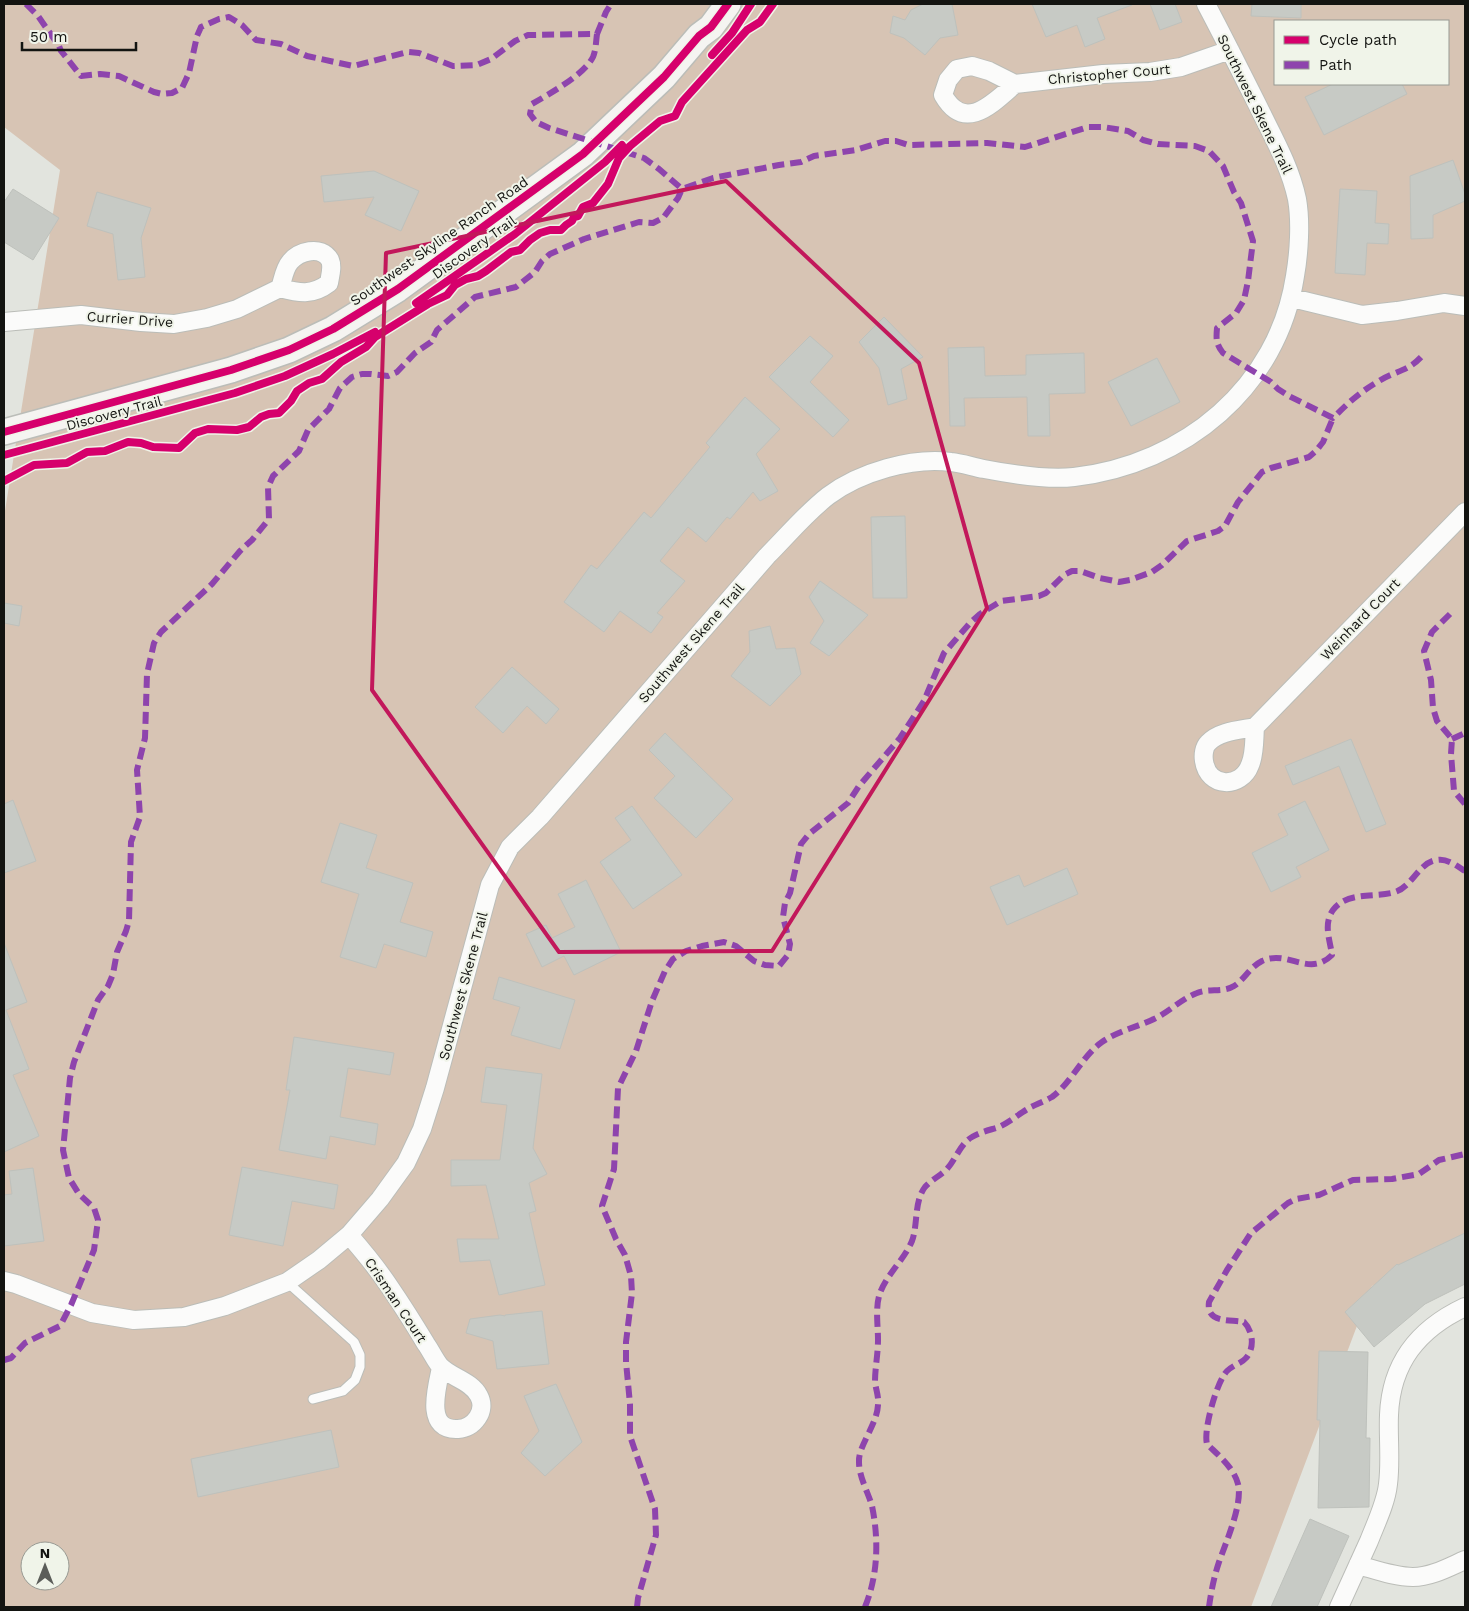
<svg xmlns="http://www.w3.org/2000/svg" width="1469" height="1611" font-family="'Work Sans',sans-serif">
<style>
.green{fill:#d7c4b4;fill-rule:evenodd}
.building{fill:#c7cac5;stroke:#bec1bc}
.lines{fill:none;stroke-linecap:round;stroke-linejoin:round}
.lane-casing{stroke:#bbbdb8;stroke-width:11}
.street-casing{stroke:#bbbdb8;stroke-width:20}
.secondary-casing{stroke:#bbbdb8;stroke-width:28}
.lane{stroke:#fbfbfa;stroke-width:9}
.street{stroke:#fbfbfa;stroke-width:18}
.secondary{stroke:#f5f4f1;stroke-width:25}
.quiet{stroke:#8e44ad;stroke-width:6;stroke-dasharray:12 6;stroke-linecap:butt}
.cycleway-casing{stroke:#f0f4e9;stroke-width:11}
.cycleway{stroke:#d6006c;stroke-width:8}
.marked{fill:none;stroke:#c2185b;stroke-width:4;stroke-linejoin:round}
.labels{text-anchor:middle;stroke-width:4;stroke-linejoin:round;paint-order:stroke}
.street-label{font-size:14px;fill:#131411;stroke:#f0f4e9}
</style>
<rect width="100%" height="100%" fill="#e2e4de"/>
<path class="green" d="M4,4h1461v1247l-93,35 -121,321h-1247v-1090l56,-347 -56,-43zM1275,21h173v63h-173zM30,1551h30v30h-30z"/>
<path class="building" d="M923,4h29l6,31 -18,3 -15,17 -21,-17 -14,-5 3,-17 12,4 6,-10z
M1032,4h100v1l-35,13 8,21 -20,8 -8,-22 -31,12z
M1150,4h25l7,18 -22,8z
M1252,4h49v14l-50,-2z
M1333,84h69l5,10 -83,41 -19,-38z
M1453,160l12,34v7l-32,14v23l-22,1 -1,-63z
M374,171l45,20 -18,40 -36,-16 9,-18 -50,5 -3,-26z
M13,189l46,29 -26,42 -29,-18v-40z
M1340,189l37,2 -2,32 14,1 -1,20 -21,-1 -2,32 -30,-2z
M97,192l54,16 -10,30 4,39 -27,3 -5,-46 -26,-8z
M884,317l39,40 -22,12 6,30 -19,6 -9,-37 -20,-26z
M810,336l23,20 -23,26 39,38 -16,17 -64,-60z
M984,347l1,29 41,-1v-20l58,-2 1,40 -36,1 1,42h-22l-1,-39 -63,1 1,28h-15l-2,-78z
M1157,358l23,44 -49,24 -23,-44z
M745,397l35,32 -24,25 22,37 -18,10 -7,-9 -23,27 -3,-2 -21,25 -18,-15 -28,34 25,20 -28,32 6,4 -12,16 -31,-22 -16,21 -40,-30 27,-37 6,4 47,-57 7,6 59,-71 -4,-4z
M905,516l2,82h-34l-2,-81z
M820,581l48,34 -39,41 -19,-13 14,-22 -15,-24z
M4,603l18,3 -3,20 -15,-3z
M770,626l6,23 19,-1 6,26 -31,32 -39,-30 19,-24 -1,-21z
M512,667l47,42 -13,15 -19,-18 -24,27 -28,-26z
M665,733l68,66 -37,39 -42,-40 21,-22 -26,-26z
M1351,739l35,85 -20,8 -27,-66 -46,19 -8,-19z
M13,800l23,61 -32,12v-69z
M1305,801l24,49 -33,17 5,10 -30,15 -19,-39 36,-18 -10,-21z
M632,806l50,69 -49,34 -33,-47 31,-22 -16,-22z
M340,823l37,12 -11,33 47,15 -13,39 33,10 -7,25 -42,-13 -8,24 -36,-11 19,-63 -38,-12z
M1067,868l11,26 -71,31 -17,-38 29,-12 5,12z
M586,880l35,72 -47,23 -10,-19 -22,11 -16,-33 20,-9 6,13 23,-11 -17,-33z
M4,943l23,59 -21,8 23,59 -16,6 26,61 -35,16z
M499,977l76,23 -15,49 -49,-14 9,-28 -27,-8z
M294,1037l100,16 -4,22 -42,-7 -8,49 38,7 -3,21 -45,-9 -4,23 -47,-9 11,-60h-4z
M486,1067l56,7 -9,74 14,26 -18,9 7,28 -7,2 16,72 -46,10 -9,-35 -30,2 -3,-23h42l-13,-54 -35,1v-26h49l7,-55 -26,-3z
M242,1167l96,18 -4,24 -42,-8 -9,45 -54,-11z
M33,1168l11,73 -40,5v-51l8,-1 -3,-23z
M1465,1233v51l-40,20 -51,43 -29,-35 52,-48 1,1z
M542,1311l7,53 -52,5 -4,-28 -27,-8 4,-14 30,-4 5,1v-1z
M1319,1351l49,1 -2,86h4l-1,69 -51,1 2,-88h-3z
M556,1384l26,58 -37,34 -24,-23 18,-22 -15,-35z
M331,1430l8,37 -141,30 -7,-38z
M1310,1519l39,17 -32,71h-46z"/>
<g class="lines">
<defs>
<path id="lane" d="M287,1282l67,60 6,13v12l-5,13 -12,11 -30,8"/>
<path id="street" d="M1015,84c-23,20 -50,49 -72,11l5,-15 9,-11 15,-3 17,5 26,13 88,-10 47,-2 31,-5 49,-17
M1292,298l70,17 35,-4 47,-8 21,3
M4,322l77,-7 60,7 33,2 33,-6 30,-9 43,-21c19,5 32,8 49,-5 1,-7 4,-16 1,-23 -9,-16 -32,-8 -40,2 -6,7 -7,18 -10,26
M1255,727c-1,12 0,27 -5,38 -9,24 -42,23 -46,-4 -1,-6 0,-14 4,-18 11,-12 32,-13 47,-16l210,-215
M349,1235c14,16 28,33 40,51 13,19 25,38 37,58 5,7 9,16 14,22 10,11 32,15 39,30 8,15 -5,32 -21,33 -34,2 -21,-42 -17,-61
M4,1281l12,3 76,29 42,7 50,-3 41,-11 62,-24 32,-22 30,-25 31,-36 26,-36 16,-34 13,-41 55,-203 20,-38 30,-30 227,-261c20,-20 39,-43 61,-60 32,-24 84,-39 123,-34 11,1 22,5 33,7 26,5 64,11 90,8 111,-13 204,-90 221,-201 4,-23 6,-54 2,-77 -7,-33 -24,-62 -39,-93 -17,-34 -34,-68 -52,-102
M1358,1565c18,5 37,12 55,12 18,0 36,-10 52,-17
M1339,1607c10,-22 20,-44 30,-66 7,-18 17,-38 19,-57 3,-23 0,-46 1,-69 2,-52 29,-86 76,-108"/>
<path id="secondary" d="M4,432l227,-62 58,-20 44,-21 65,-40 185,-135 81,-77 35,-41 12,-9 17,-23"/>
</defs>
<use href="#lane" class="lane-casing"/>
<use href="#street" class="street-casing"/>
<use href="#secondary" class="secondary-casing"/>
<use href="#lane" class="lane"/>
<use href="#street" class="street"/>
<use href="#secondary" class="secondary"/>
<path class="quiet" d="M26,4l12,12 21,30 2,5 20,25 19,-2 19,2 35,16 8,2 10,-1 10,-5 7,-15 8,-37 4,-9 18,-8 10,-2 13,8 14,15 25,4 26,12 46,10 55,-14 11,1 34,13 24,-1 14,-6 24,-18 13,-6 69,-1c-1,7 -1,16 -4,23 -9,18 -44,37 -61,47l-2,10 6,8 13,6 95,30 15,11 23,20
M597,34l9,-22 5,-8
M1450,614l-18,18 -8,19 7,29 2,28 4,13 15,18 -1,15 3,37 11,13
M1452,739l13,-6
M4,1360l7,-2 14,-15 35,-17 11,-21 23,-55 4,-30 -4,-12 -15,-14 -10,-16 -6,-28 7,-72 4,-16 24,-62 10,-14 5,-12 4,-22 9,-21 3,-10 2,-79 9,-25 -3,-47 8,-32 2,-64 7,-31 7,-11 51,-48 28,-33 12,-11 17,-21 -1,-32 5,-11 26,-25 9,-21 21,-21 11,-21 12,-11 10,-3h9l17,2 9,-4 18,-19 16,-11 6,-12 38,-33 41,-10 19,-15 7,-11 8,-7 34,-15 55,-17 14,1 10,-5 15,-20 4,-9 31,-11 66,-13 22,-3 13,-6 42,-6 29,-9h11l12,4 79,-2 38,4 63,-20h15l25,4 15,9 15,4 37,2 14,5 14,15 11,26 7,11 12,38 -5,40 -4,19 -8,13 -19,15c-1,11 -1,16 6,25l48,29 7,7 11,7 44,22c16,-16 27,-26 46,-37 18,-11 29,-9 44,-26
M637,1607l1,-9 18,-63 -1,-26 -25,-73v-32l-4,-42v-20l6,-49 -1,-17 -6,-21 -9,-16 -14,-33 12,-37 4,-81 18,-37 16,-50 13,-30 8,-12 13,-8 16,-5 22,-4 12,4 18,15 11,4 14,1 9,-11 2,-11 -7,-27 2,-14 5,-10 11,-49 8,-10 39,-31 11,-17 41,-48 24,-37 20,-48 26,-30 10,-9 21,-13 38,-5 7,-3 18,-18 8,-4h8l20,7 19,4 11,-2 22,-8 10,-7 25,-24 31,-10 7,-5 13,-24 24,-30 9,-4 38,-11 7,-6 7,-9 10,-24
M865,1607c13,-32 14,-67 7,-101 -4,-14 -13,-29 -13,-44 -1,-16 18,-37 19,-57 1,-8 -2,-15 -3,-23 0,-14 3,-28 3,-42 0,-15 -3,-33 2,-47 7,-19 24,-33 32,-52 6,-16 2,-40 13,-54 6,-7 15,-11 22,-18 9,-10 13,-25 25,-32 8,-5 18,-7 27,-10 11,-5 21,-14 32,-20 6,-3 14,-6 21,-10 20,-15 31,-42 50,-55 16,-11 35,-15 52,-23 15,-7 27,-20 43,-26 12,-5 26,0 37,-7 10,-6 16,-19 28,-25 26,-12 47,17 70,-6 -2,-15 -9,-31 1,-45 14,-19 42,-12 62,-18 17,-5 24,-30 42,-32 10,-2 20,6 28,11
M1209,1607c2,-15 5,-30 10,-45 7,-20 24,-58 19,-78 -4,-16 -20,-29 -31,-40 -4,-14 10,-63 20,-73 6,-6 15,-8 19,-13 9,-10 7,-27 -2,-36 -14,-3 -38,2 -35,-20l18,-32 24,-37 37,-30 8,-4 23,-4 34,-15 39,-1 27,-5 20,-14 26,-6"/>
<defs>
<path id="cycleway" d="M712,55l20,-22 19,-29
M416,303l99,-69 90,-72 17,-17
M4,432l227,-62 58,-20 44,-21 65,-40 185,-135 81,-77 35,-41 12,-9 17,-23
M4,455l231,-62 50,-17 48,-22 42,-22
M4,481l30,-16 33,-2 20,-11 18,-1 23,-9 13,1 12,4 26,1 16,-15 13,-4 29,1 12,-3 12,-10 8,-3 10,-1 12,-12 6,-10 12,-8 13,-4 19,-17 25,-15 9,-10 53,-33 19,-9 8,-10 11,-6 12,-3 8,-5 25,-19 9,-2 10,-10 10,-7 10,-3h11l5,-5 6,-4 2,-4 4,-1 5,-9 10,-4 15,-19 11,-26 11,-12 30,-25 15,-5 7,-14 65,-72 13,-8 13,-18"/>
</defs>
<use href="#cycleway" class="cycleway-casing"/>
<use href="#cycleway" class="cycleway"/>
</g>
<path class="marked" d="M726,181l193,182 68,245 -215,343 -213,1 -187,-262 14,-437z"/>
<g class="labels">
<g class="street-label">
<text transform="translate(1109 74) rotate(-5)" y="5">Christopher Court</text>
<text transform="translate(1255 104) rotate(64)" y="5">Southwest Skene Trail</text>
<text transform="translate(439 241) rotate(-35)" y="5">Southwest Skyline Ranch Road</text>
<text transform="translate(474 247) rotate(-35)" y="5">Discovery Trail</text>
<text transform="translate(130 319) rotate(4)" y="5">Currier Drive</text>
<text transform="translate(114 413) rotate(-15)" y="5">Discovery Trail</text>
<text transform="translate(1360 619) rotate(-46)" y="5">Weinhard Court</text>
<text transform="translate(691 643) rotate(-49)" y="5">Southwest Skene Trail</text>
<text transform="translate(463 986) rotate(-75)" y="5">Southwest Skene Trail</text>
<text transform="translate(396 1300) rotate(56)" y="5">Crisman Court</text>
</g>
</g>
<rect width="1469" height="1611" fill="none" stroke="#131411" stroke-width="10"/>
<rect x="1274" y="20" width="175" height="65" fill="#f0f4e9" stroke="#989a93"/>
<rect x="1284" y="36" width="25" height="8" fill="#d6006c" stroke="#989a93"/>
<text x="1319" y="45" font-size="15" fill="#131411">Cycle path</text>
<rect x="1284" y="61" width="25" height="8" fill="#8e44ad" stroke="#989a93"/>
<text x="1319" y="70" font-size="15" fill="#131411">Path</text>
<g transform="translate(45 1566)"><circle r="24" fill="#f0f4e9" stroke="#989a93"/>
<path d="M0-4L9 19L0 12L-9 19Z" fill="#5b5d59"/>
<text y="-8" font-size="14" font-weight="bold" text-anchor="middle" fill="#131411">N</text>
</g>
<path d="M22 42v8h114v-8" fill="none" stroke="#131411" stroke-width="2.5"/>
<text x="30" y="42" font-size="15" fill="#131411" stroke="#f0f4e9" stroke-width="4" paint-order="stroke">50 m</text>
</svg>
